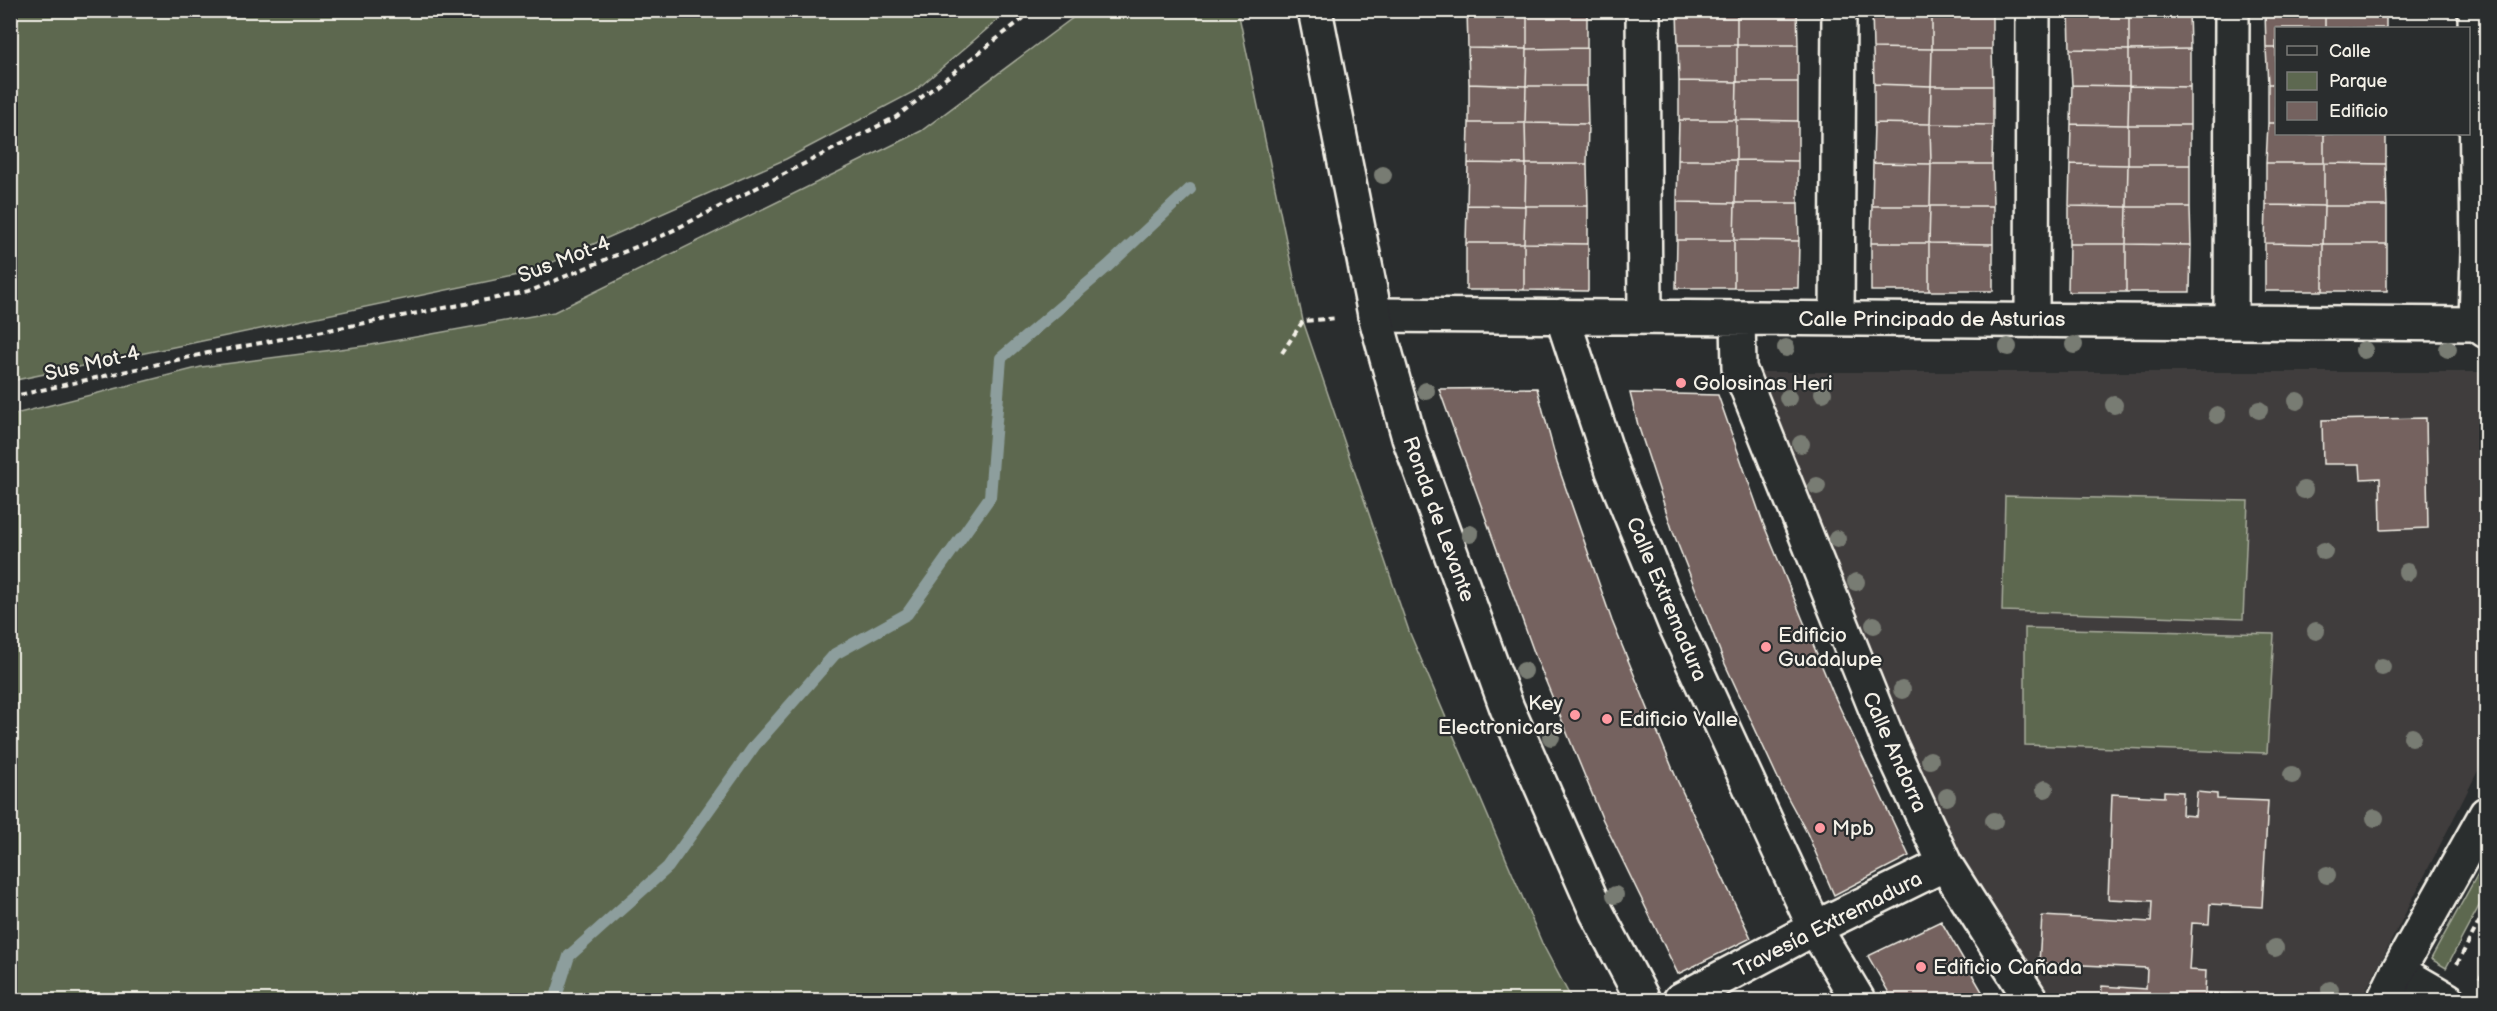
<svg xmlns="http://www.w3.org/2000/svg" width="2497" height="1011" font-family="'Balsamiq Sans',sans-serif">
<style>
.built{fill:#403d3d}
.green{fill:#5d6850;stroke:#a8ac9c;stroke-width:1.5}
.lines{fill:none;stroke-linecap:round;stroke-linejoin:round}
.stream{stroke:#8d9e9d;stroke-width:12}
.building{fill:#74625f;stroke:#f4f1e8;stroke-width:1.5}
.street-casing{stroke:#f4f1e8;stroke-width:38}
.secondary-casing{stroke:#f4f1e8;stroke-width:38}
.path{stroke:#f4f1e8;stroke-width:4;stroke-dasharray:6 4.5;stroke-linecap:butt}
.street{stroke:#2a2d2e;stroke-width:33}
.secondary{stroke:#2a2d2e;stroke-width:33}
.tree{fill:#787b73}
.poi-dot{fill:#ff9aa2;stroke:#2a2d2e;stroke-width:2}
.labels{text-anchor:middle;stroke-width:4.5;stroke-linejoin:round;paint-order:stroke}
.street-label{font-size:21px;fill:#f4f1e8;stroke:#2a2d2e}
.poi-label{font-size:21px;fill:#f4f1e8;stroke:#2a2d2e;text-anchor:start}
</style>
<rect width="100%" height="100%" fill="#2a2d2e"/>
<filter id="ink" filterUnits="userSpaceOnUse"><feTurbulence type="fractalNoise" baseFrequency=".0167" numOctaves="2"/><feDisplacementMap in="SourceGraphic" scale="12" xChannelSelector="R" yChannelSelector="G"/><feConvolveMatrix kernelMatrix="1 2 1 2 8 2 1 2 1" color-interpolation-filters="sRGB"/></filter>
<g filter="url(#ink)">
<path class="built" d="M1755,372h731v383l-125,245h-318l-119,-198z"/>
<path class="green" d="M11,10h997v1l-93,80 -129,68 -258,114 -517,108z
M1082,11h156l65,310 106,310 133,312 30,57h-1561v-585l190,-48 170,-22 183,-33 367,-181z
M2005,496l243,5 -5,118 -241,-8z
M2025,628l249,6 -7,119 -242,-8z
M2486,859v34l-40,75 -15,-9z"/>
<g class="lines">
<path class="stream" d="M555,1000l14,-44 99,-89 87,-122 80,-91 72,-40 83,-117 11,-139 107,-92 82,-77"/>
</g>
<path class="building" d="M1467,10h60v39l-59,-1z
M1527,10h60v38l-60,1z
M1677,10h60v35h-59z
M1737,10h60l1,35h-61z
M1872,10h60v39l-59,-1z
M1932,10h60v39h-60z
M2069,10h60v40l-59,-1z
M2129,10h60l1,39 -61,1z
M2265,10h60v18h-49v20h-10z
M2325,10h61v18h-61z
M1678,45h59v37l-58,-1z
M1737,45h61v37h-61z
M1468,48l59,1 -1,37 -57,-2z
M1587,48v38h-61l1,-37z
M1873,48l59,1 -1,37 -57,-2z
M2266,48h10v36h-8z
M1932,49h60l1,37h-62z
M2070,49l59,1v36l-57,-1z
M2190,49v38l-61,-1v-36z
M1679,81l58,1 -1,38h-57z
M1737,82h61v39l-62,-1z
M1469,84l57,2 -1,37h-56z
M1874,84l57,2 -1,38 -56,-1z
M2268,84h8v39h-8z
M2072,85l57,1 -1,39 -57,-1z
M1526,86h61l1,38 -63,-1z
M1931,86h62v39l-63,-1z
M2129,86l61,1v38h-62z
M1679,120h57v40h-58z
M1736,120l62,1v40l-62,-1z
M1469,123h56l1,41 -58,-1z
M1525,123l63,1 -1,40h-61z
M1874,123l56,1 1,40 -58,-1z
M2268,123h8v11h48v29h-58z
M1930,124l63,1 -1,39h-61z
M2071,124l57,1v40l-58,-1z
M2128,125h62v40h-62z
M2324,134h62v30l-62,-1z
M1678,160h58l-1,43 -58,-1z
M1736,160l62,1v42h-63z
M1468,163l58,1 -1,42 -58,-1z
M1873,163l58,1 -1,42h-58z
M2266,163h58v43l-58,-1z
M2324,163l62,1 1,42h-63z
M1526,164h61l1,42h-63z
M1931,164h61l1,42h-63z
M2070,164l58,1 -1,42 -58,-1z
M2128,165h62v42h-63z
M1677,202l58,1 -1,37h-57z
M1735,203h63l1,38 -65,-1z
M1467,205l58,1 -1,37h-58z
M2266,205l58,1 -1,38 -58,-1z
M1525,206h63v38l-64,-1z
M1872,206h58l-1,37h-58z
M1930,206h63v38l-64,-1z
M2069,206l58,1 -1,37h-57z
M2324,206h63v38h-64z
M2127,207h63l1,38 -65,-1z
M1677,240h57v48h-58z
M1734,240l65,1 -1,47h-64z
M1466,243h58v47h-58z
M1524,243l64,1v47l-64,-1z
M1871,243h58v48h-58z
M1929,243l64,1v47h-64z
M2265,243l58,1v47h-58z
M2069,244h57v48h-58z
M2126,244l65,1 -1,47h-64z
M2323,244h64v47h-64z
M1537,388l20,75 55,158 66,161 73,156 -73,36 -76,-156 -67,-163 -96,-266z
M1630,393l88,2 45,128 70,170 76,163 -75,39 -27,-62 -25,-46 -57,-123 -52,-132 -35,-107z
M2426,418l2,110 -47,2 -1,-52 -19,1 -1,-15h-37l-1,-44z
M2164,791l19,1 -1,23 13,1 2,-24 20,2v5l51,2 -6,106 -52,-3 -1,20 -17,-1 -3,47 17,1 -1,22 52,3v4h-156l1,-14 44,3 1,-21 -108,-5 3,-47 109,6 1,-21 -44,-2 4,-105 52,3z
M1941,921l46,79h-94l-25,-44z"/>
<g class="lines">
<defs>
<path id="street" d="M1643,10l2,307
M2475,10l3,242 -2,72
M1375,315l1101,9 10,7
M1562,316l51,155 63,155 139,302 43,72
M1738,318l1,50 152,379 54,117 86,136
M1837,319l2,-309
M2032,320l1,-310
M2231,322l1,-312
M2398,971l50,29
M1680,1000l135,-72 130,-64"/>
<path id="secondary" d="M1315,10l60,305 34,123 98,270 90,205 46,87
M2384,1000l14,-29 88,-157"/>
</defs>
<use href="#street" class="street-casing"/>
<use href="#secondary" class="secondary-casing"/>
<path class="path" d="M1282,353l21,-32 35,-3
M10,397l198,-44 320,-61 134,-56 234,-119 138,-107
M2457,964l29,-55
M2480,979l6,-12"/>
<use href="#street" class="street"/>
<use href="#secondary" class="secondary"/>
</g>
<g class="tree">
<circle cx="1383" cy="175" r="9"/>
<circle cx="2074" cy="345" r="9"/>
<circle cx="2008" cy="347" r="9"/>
<circle cx="1786" cy="348" r="9"/>
<circle cx="2448" cy="349" r="9"/>
<circle cx="2364" cy="350" r="9"/>
<circle cx="1426" cy="391" r="9"/>
<circle cx="1823" cy="393" r="9"/>
<circle cx="1788" cy="398" r="9"/>
<circle cx="2297" cy="401" r="9"/>
<circle cx="2114" cy="405" r="9"/>
<circle cx="2259" cy="410" r="9"/>
<circle cx="2217" cy="415" r="9"/>
<circle cx="1801" cy="444" r="9"/>
<circle cx="1817" cy="486" r="9"/>
<circle cx="2304" cy="490" r="9"/>
<circle cx="1470" cy="534" r="9"/>
<circle cx="1837" cy="539" r="9"/>
<circle cx="2324" cy="551" r="9"/>
<circle cx="2407" cy="572" r="9"/>
<circle cx="1856" cy="582" r="9"/>
<circle cx="1874" cy="625" r="9"/>
<circle cx="2316" cy="631" r="9"/>
<circle cx="2382" cy="667" r="9"/>
<circle cx="1524" cy="671" r="9"/>
<circle cx="1902" cy="690" r="9"/>
<circle cx="1551" cy="737" r="9"/>
<circle cx="2412" cy="737" r="9"/>
<circle cx="1930" cy="760" r="9"/>
<circle cx="2292" cy="775" r="9"/>
<circle cx="2045" cy="789" r="9"/>
<circle cx="1947" cy="797" r="9"/>
<circle cx="2375" cy="818" r="9"/>
<circle cx="1994" cy="821" r="9"/>
<circle cx="2327" cy="875" r="9"/>
<circle cx="1615" cy="895" r="9"/>
<circle cx="2275" cy="948" r="9"/>
<circle cx="2330" cy="990" r="9"/>
</g>
</g>
<g class="poi-dot">
<circle cx="1681" cy="383" r="6"/>
<circle cx="1766" cy="647" r="6"/>
<circle cx="1575" cy="715" r="6"/>
<circle cx="1607" cy="719" r="6"/>
<circle cx="1820" cy="828" r="6"/>
<circle cx="1921" cy="967" r="6"/>
</g>
<g class="labels">
<g class="street-label">
<text transform="translate(564 259) rotate(-21)" y="7">Sus Mot-4</text>
<text x="1932" y="326">Calle Principado de Asturias</text>
<text transform="translate(92 363) rotate(-13)" y="7">Sus Mot-4</text>
<text transform="translate(1439 519) rotate(70)" y="7">Ronda de Levante</text>
<text transform="translate(1667 599) rotate(67)" y="7">Calle Extremadura</text>
<text transform="translate(1895 752) rotate(66)" y="7">Calle Andorra</text>
<text transform="translate(1828 924) rotate(-27)" y="7">Travesía Extremadura</text>
</g>
<g class="poi-label">
<text x="1693" y="390">Golosinas Heri</text>
<text x="1778" y="642">Edificio<tspan x="1778" dy="24">Guadalupe</tspan></text>
<text x="1563" y="710" text-anchor="end">Key<tspan x="1563" dy="24">Electronicars</tspan></text>
<text x="1619" y="726">Edificio Valle</text>
<text x="1832" y="835">Mpb</text>
<text x="1933" y="974">Edificio Cañada</text>
</g>
</g>
<rect width="2497" height="1011" fill="none" stroke="#2a2d2e" stroke-width="36"/>
<rect x="18" y="18" width="2461" height="975" fill="none" stroke="#f4f1e8" stroke-width="2" filter="url(#ink)"/>
<rect x="2275" y="27" width="195" height="108" fill="#2a2d2e" stroke="#7b7b78" stroke-width="1.5"/>
<rect x="2287" y="46" width="30" height="9" fill="#2a2d2e" stroke="#7b7b78" stroke-width="1.5"/>
<text x="2329" y="57" font-size="18" fill="#f4f1e8">Calle</text>
<rect x="2287" y="72" width="30" height="18" fill="#5d6850" stroke="#7b7b78" stroke-width="1.5"/>
<text x="2329" y="87" font-size="18" fill="#f4f1e8">Parque</text>
<rect x="2287" y="102" width="30" height="18" fill="#74625f" stroke="#7b7b78" stroke-width="1.5"/>
<text x="2329" y="117" font-size="18" fill="#f4f1e8">Edificio</text>
</svg>
